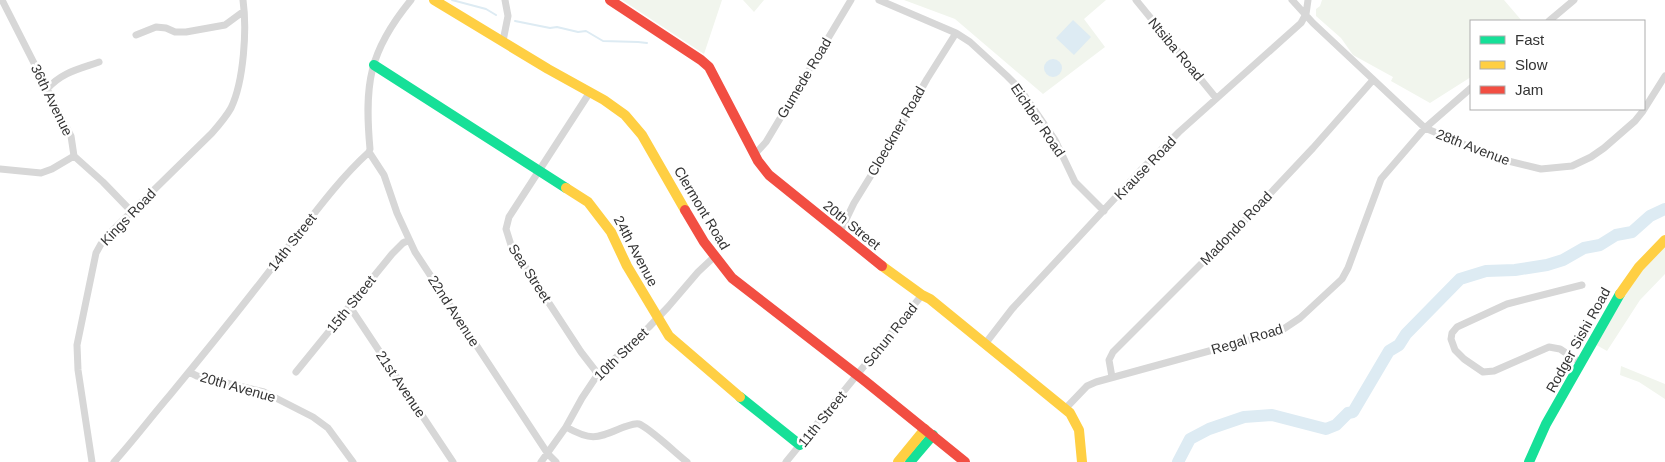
<svg xmlns="http://www.w3.org/2000/svg" width="1665" height="462" font-family="Helvetica,sans-serif">
<style>
.green{fill:#f1f5ed}
.water{fill:#ddebf3}
.lines{fill:none;stroke-linecap:round;stroke-linejoin:round}
.stream{stroke:#ddebf3;stroke-width:2}
.river{stroke:#ddebf3;stroke-width:12}
.street{stroke:#d7d7d7;stroke-width:7}
.fast{stroke:#16e098;stroke-width:10}
.slow{stroke:#ffcf43;stroke-width:10}
.jam{stroke:#f24e42;stroke-width:10}
.labels{text-anchor:middle;stroke-width:5;stroke-linejoin:round;paint-order:stroke}
.street-label{font-size:14px;fill:#333;stroke:#fff}
</style>
<rect width="100%" height="100%" fill="#fff"/>
<path class="green" d="M622,0h100l-18,54z
M743,0h21l-10,12z
M904,0h202l-22,19 21,28 -62,47 -88,-75z
M1322,0h182l18,21h-51v56l-41,26 -39,-22 2,-4 -40,-22 -12,-17 -25,-22v-7l4,-3z
M1665,241v33l-25,26 -33,51 -14,-8 22,-41z
M1621,366l44,18v15l-26,-17 -19,-7z"/>
<path class="water" d="M1073,20l18,17 -17,18 -18,-17z
M1044 68a9 9 0 1 1 18 0a9 9 0 1 1-18 0Z"/>
<g class="lines">
<path class="stream" d="M452,0l34,9 10,6
M515,21l35,7 7,-1 21,5 8,-1 17,10 35,1 9,1"/>
<path class="river" d="M1178,462l12,-23 19,-10 35,-12 28,-2 54,14 10,-4 12,-12 5,-1 36,-61 10,-6 7,-11 54,-55 26,-8 29,-1 32,-5 16,-5 21,-12 16,-3 16,-10 16,-3 18,-16 15,-7"/>
<path class="street" d="M2,0l69,136 3,20 29,26 29,30
M879,0l77,33 14,9 37,34 13,13 35,51 20,42 29,29
M1136,0l80,98
M1292,0l21,23 112,105 71,30 45,11 31,-3 19,-9 13,-9 31,-27 8,-10 22,-35
M1549,21l25,-21
M136,35l20,-8 10,1 9,4h11l39,-7 19,-14
M503,41l5,-25 -3,-16
M47,89c15,-17 32,-20 52,-27
M590,92l-81,125 -3,12 5,16 70,107 17,22
M369,152l15,23 13,38 18,39 133,202 8,8
M755,154l11,-12 85,-142
M0,169l41,4 11,-4 22,-13
M840,232l14,-29 37,-60 36,-64 29,-46
M350,307l103,155
M985,344l27,-35 130,-140 37,-37 122,-109 5,-9 2,-14
M1581,363l-21,-14 -11,-2 -55,24 -11,1 -19,-13 -9,-9 -4,-11 1,-6 5,-6 50,-23 75,-19
M189,372l8,4 67,16 49,25 15,11 25,34
M296,372l96,-118 11,-11 6,-3
M1112,377l-3,-17 4,-8 136,-136 64,-68 60,-68
M1065,409l22,-23 9,-4 175,-48 11,-4 18,-12 42,-39 6,-11 33,-89 44,-51 46,-40
M566,427c27,15 31,11 58,0 5,-1 9,-4 15,-3 8,2 39,31 48,38
M92,462l-14,-92 -1,-25 19,-92 5,-9 12,-14 99,-97c7,-8 14,-16 19,-25 13,-27 16,-79 12,-108
M114,462c20,-22 37,-45 56,-67 38,-46 75,-92 111,-139 28,-35 54,-73 88,-104l1,-3c-6,-65 -1,-98 41,-149
M541,462l25,-35 16,-29 16,-24 51,-47 19,-20 30,-35 16,-15
M786,462l136,-167"/>
<path class="fast" d="M374,65l192,123
M740,397l60,48
M910,462l23,-27
M1529,462l17,-38 74,-130"/>
<path class="slow" d="M434,0l114,69 56,31 21,15 17,20 43,75
M566,188l22,14 23,30 16,34 42,70 71,61
M882,266l40,29 8,4 140,114 9,17 3,32
M1620,294l19,-27 26,-27
M898,462l27,-33"/>
<path class="jam" d="M610,0l91,60 8,7 49,94 11,14 113,91
M685,210l19,32 28,36 133,103 100,81"/>
</g>
<g class="labels">
<g class="street-label">
<text transform="translate(1176 49) rotate(50)" y="5">Ntsiba Road</text>
<text transform="translate(804 78) rotate(-59)" y="5">Gumede Road</text>
<text transform="translate(52 100) rotate(64)" y="5">36th Avenue</text>
<text transform="translate(1038 120) rotate(56)" y="5">Eichber Road</text>
<text transform="translate(896 131) rotate(-60)" y="5">Cloeckner Road</text>
<text transform="translate(1473 147) rotate(21)" y="5">28th Avenue</text>
<text transform="translate(1145 168) rotate(-46)" y="5">Krause Road</text>
<text transform="translate(702 208) rotate(59)" y="5">Clermont Road</text>
<text transform="translate(128 217) rotate(-46)" y="5">Kings Road</text>
<text transform="translate(852 225) rotate(39)" y="5">20th Street</text>
<text transform="translate(1236 228) rotate(-46)" y="5">Madondo Road</text>
<text transform="translate(292 242) rotate(-52)" y="5">14th Street</text>
<text transform="translate(636 251) rotate(62)" y="5">24th Avenue</text>
<text transform="translate(530 273) rotate(57)" y="5">Sea Street</text>
<text transform="translate(351 304) rotate(-51)" y="5">15th Street</text>
<text transform="translate(454 311) rotate(57)" y="5">22nd Avenue</text>
<text transform="translate(890 335) rotate(-51)" y="5">Schun Road</text>
<text transform="translate(1247 339) rotate(-17)" y="5">Regal Road</text>
<text transform="translate(1578 340) rotate(-61)" y="5">Rodger Sishi Road</text>
<text transform="translate(621 354) rotate(-44)" y="5">10th Street</text>
<text transform="translate(401 384) rotate(56)" y="5">21st Avenue</text>
<text transform="translate(238 387) rotate(16)" y="5">20th Avenue</text>
<text transform="translate(822 419) rotate(-51)" y="5">11th Street</text>
</g>
</g>
<rect x="1470" y="20" width="175" height="90" fill="#ffffff" stroke="#adadad"/>
<rect x="1480" y="36" width="25" height="8" fill="#16e098" stroke="#adadad"/>
<text x="1515" y="45" font-size="15" fill="#333333">Fast</text>
<rect x="1480" y="61" width="25" height="8" fill="#ffcf43" stroke="#adadad"/>
<text x="1515" y="70" font-size="15" fill="#333333">Slow</text>
<rect x="1480" y="86" width="25" height="8" fill="#f24e42" stroke="#adadad"/>
<text x="1515" y="95" font-size="15" fill="#333333">Jam</text>
</svg>
